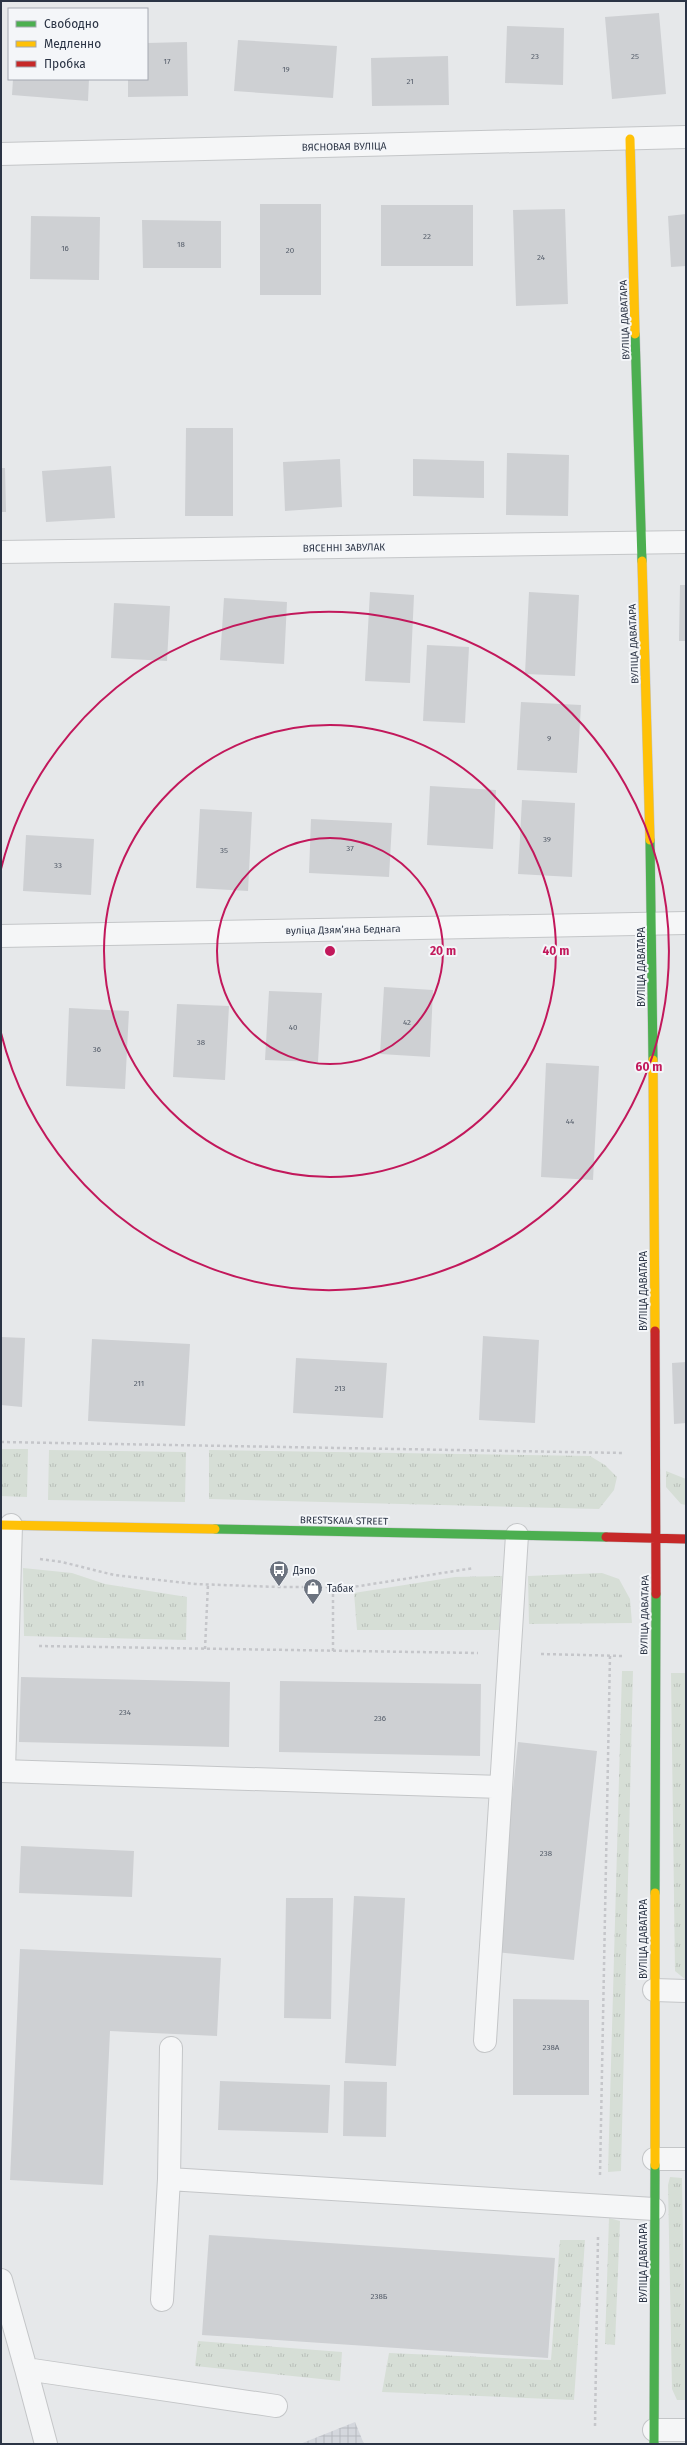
<svg xmlns="http://www.w3.org/2000/svg" width="687" height="2445" font-family="'Fira Sans',sans-serif">
<style>
.industrial{fill:url(#industrial-grid)}
.grass{fill:url(#grass-tufts)}
.building{fill:#ced0d3}
.lines{fill:none;stroke-linecap:round;stroke-linejoin:round}
.lane-casing{stroke:#c4c6c8;stroke-width:24}
.street-casing{stroke:#c4c6c8;stroke-width:24}
.fast-casing{stroke:#c4c6c8;stroke-width:10}
.slow-casing{stroke:#c4c6c8;stroke-width:10}
.jam-casing{stroke:#c4c6c8;stroke-width:10}
.path{stroke:#c5c6ca;stroke-width:2.5;stroke-dasharray:3 3;stroke-linecap:butt}
.lane{stroke:#f5f6f7;stroke-width:22}
.street{stroke:#f5f6f7;stroke-width:22}
.fast{stroke:#4caf50;stroke-width:9}
.slow{stroke:#ffc107;stroke-width:9}
.jam{stroke:#c62828;stroke-width:9}
.ring{fill:none;stroke:#c2185b;stroke-width:2}
.labels{text-anchor:middle;stroke-width:4;stroke-linejoin:round;paint-order:stroke}
.number-label{font-size:8px;fill:#545c69}
.street-label{font-size:10px;fill:#2b3445;stroke:#f4f6f9}
.poi-label{font-size:10px;fill:#2b3445;stroke:#f4f6f9;text-anchor:start}
.centre{fill:#c2185b;stroke:#f4f6f9;stroke-width:2}
.ring-label{font-size:12px;text-anchor:middle;font-weight:bold;fill:#c2185b;stroke:#f4f6f9;stroke-width:4;stroke-linejoin:round;paint-order:stroke}
</style>
<defs>
<pattern id="industrial-grid" width="8" height="8" patternUnits="userSpaceOnUse"><rect width="8" height="8" fill="#d4d7dd"/><path d="M0 4h8M4 0v8" fill="none" stroke="#b6b9bf"/></pattern>
<pattern id="grass-tufts" width="24" height="20" patternUnits="userSpaceOnUse"><rect width="24" height="20" fill="#d6ded6"/><path d="M3 7l-1-3M5 7V3M7 7l1-3M15 17l-1-3M17 17v-4M19 17l1-3" fill="none" stroke="#b8bfb9"/></pattern>
</defs>
<rect width="100%" height="100%" fill="#e6e8ea"/>
<path class="industrial" d="M355,2422l9,22h-64z"/>
<path class="grass" d="M1,1449h27l-1,48 -26,-1z
M49,1450l137,2 -1,50 -137,-2z
M209,1450l381,6 15,9 12,12 -3,13 -15,19 -390,-10z
M666,1471l20,8v26l-5,-1 -15,-17z
M23,1568l49,5 33,11 82,13 -1,43 -162,-4z
M602,1573l17,6 11,20 2,24 -103,1 -1,-48z
M502,1576l-3,54h-142l-3,-37 101,-16z
M622,1671h11l-12,500 -13,1z
M671,1673h15v307l-11,-9z
M670,2177l12,1 4,222h-9l-5,-11 -4,-204z
M609,2218l11,3 -5,124 -10,-1z
M560,2240h25l-11,160 -192,-8 7,-39 162,7z
M198,2341l144,11 -2,29 -145,-15z"/>
<path class="building" d="M659,13l7,81 -54,5 -7,-82z
M507,26l57,2 -1,57 -58,-2z
M238,40l99,6 -4,52 -99,-7z
M187,42l1,54 -60,1v-18h19v-36z
M448,56l1,49 -77,1 -1,-48z
M13,79h76l-1,22 -76,-6z
M260,204h61v91h-61z
M381,205h92v61h-92z
M565,209l3,95 -52,2 -3,-96z
M686,214v52l-15,1 -3,-51z
M31,216l69,1 -1,63 -69,-1z
M142,220l79,1v47h-78z
M186,428h47v88h-48z
M507,453l62,2 -1,61 -62,-1z
M340,459l2,48 -57,4 -2,-49z
M413,459l71,2v37l-71,-2z
M111,466l4,52 -69,4 -4,-51z
M1,468h4l1,44h-5z
M680,585h6v56h-7z
M370,592l44,3 -4,88 -45,-2z
M529,592l50,3 -4,81 -50,-2z
M224,598l63,4 -3,62 -64,-4z
M114,603l56,3 -3,55 -56,-3z
M427,645l42,2 -4,76 -42,-2z
M521,702l60,3 -4,68 -60,-3z
M430,786l66,4 -3,59 -66,-4z
M522,800l53,3 -3,74 -54,-3z
M200,809l52,3 -4,79 -52,-3z
M311,819l81,4 -3,54 -80,-4z
M26,835l68,4 -3,56 -68,-4z
M384,987l49,3 -3,67 -50,-3z
M269,991l53,2 -4,69 -53,-2z
M177,1004l52,2 -4,74 -52,-3z
M69,1008l60,3 -4,78 -59,-3z
M546,1063l53,3 -6,114 -52,-3z
M483,1336l56,4 -4,83 -56,-3z
M1,1337l24,1 -3,69 -21,-2z
M92,1339l98,5 -5,82 -97,-5z
M296,1358l91,5 -4,55 -90,-5z
M686,1362v61l-12,1 -2,-61z
M21,1677l209,5 -1,65 -210,-5z
M280,1681l201,3 -1,72 -201,-4z
M518,1742l79,9 -23,209 -78,-8z
M21,1846l113,5 -2,46 -113,-4z
M354,1896l51,2 -9,168 -51,-3z
M286,1898h47l-2,121 -47,-1z
M20,1949l201,9 -4,78 -107,-5 -7,154 -93,-5z
M513,1999l76,1v95h-76z
M220,2081l110,4 -2,48 -110,-3z
M344,2081l43,1 -1,55 -43,-1z
M209,2235l346,23 -7,100 -346,-23z"/>
<g class="lines">
<defs>
<path id="lane" d="M1,1771l500,16
M4,1771l7,-246
M654,1990l32,1
M485,2041l32,-506
M654,2159h32
M169,2179l2,-131
M1,2280l25,89 250,37
M162,2300l7,-121 485,30
M26,2369l20,75
M654,2430h32"/>
<path id="street" d="M1,154l685,-17
M1,552l685,-10
M1,936l685,-13"/>
<path id="fast" d="M635,334l7,227
M650,840l3,220
M215,1529l391,8
M655,1893l1,-299
M654,2444l1,-279"/>
<path id="slow" d="M630,139l5,195
M642,561l8,279
M653,1060l2,271
M1,1525l214,4
M655,2165v-272"/>
<path id="jam" d="M655,1331l1,263
M606,1537l80,2"/>
</defs>
<use href="#lane" class="lane-casing"/>
<use href="#street" class="street-casing"/>
<use href="#fast" class="fast-casing"/>
<use href="#slow" class="slow-casing"/>
<use href="#jam" class="jam-casing"/>
<path class="path" d="M1,1442l623,11
M40,1559l22,3 52,13 81,9 84,3h74l121,-19
M39,1646l439,7
M205,1649l3,-65
M333,1651v-64
M541,1654l83,2
M600,2175l10,-520
M595,2426l3,-190"/>
<use href="#lane" class="lane"/>
<use href="#street" class="street"/>
<use href="#fast" class="fast"/>
<use href="#slow" class="slow"/>
<use href="#jam" class="jam"/>
</g>
<g class="ring">
<circle cx="330" cy="951" r="113"/>
<circle cx="330" cy="951" r="226"/>
<path d="M1 869A339 339 0 1 1 1 1033"/>
</g>
<defs>
<symbol id="bus-pin" viewBox="-11 -11 22 30"><path d="M0 17L-7.5 6A9.5 9.5 0 1 1 7.5 6Z" fill="#6c737f" stroke="#f4f6f9"/><path d="M-5-6H5V4H4V6H2V4H-2V6H-4V4H-5ZM-3.5-4V0h7V-4ZM-3.5 1.2v1.5H-2V1.2ZM2 1.2v1.5H3.5V1.2Z" fill="#fff"/></symbol>
<symbol id="shop-pin" viewBox="-11 -11 22 30"><path d="M0 17L-7.5 6A9.5 9.5 0 1 1 7.5 6Z" fill="#6c737f" stroke="#f4f6f9"/><path d="M-5-2.5h2.3a2.7 3.5 0 0 1 5.4 0H5L5.5 6h-11ZM-1.5-2.5h3a1.5 2.3 0 0 0-3 0Z" fill="#fff"/></symbol>
</defs>
<g fill-rule="evenodd">
<use href="#bus-pin" x="268" y="1559" width="22" height="30"/>
<use href="#shop-pin" x="302" y="1577" width="22" height="30"/>
</g>
<g class="labels">
<g class="number-label">
<text x="535" y="59">23</text>
<text x="635" y="59">25</text>
<text x="167" y="64">17</text>
<text x="286" y="72">19</text>
<text x="410" y="84">21</text>
<text x="427" y="239">22</text>
<text x="181" y="247">18</text>
<text x="65" y="251">16</text>
<text x="290" y="253">20</text>
<text x="541" y="260">24</text>
<text x="549" y="741">9</text>
<text x="547" y="842">39</text>
<text x="350" y="851">37</text>
<text x="224" y="853">35</text>
<text x="58" y="868">33</text>
<text x="407" y="1025">42</text>
<text x="293" y="1030">40</text>
<text x="201" y="1045">38</text>
<text x="97" y="1052">36</text>
<text x="570" y="1124">44</text>
<text x="139" y="1386">211</text>
<text x="340" y="1391">213</text>
<text x="125" y="1715">234</text>
<text x="380" y="1721">236</text>
<text x="546" y="1856">238</text>
<text x="551" y="2050">238А</text>
<text x="379" y="2299">238Б</text>
</g>
<g class="street-label">
<text transform="translate(344 146) rotate(-1)" y="4">ВЯСНОВАЯ ВУЛІЦА</text>
<text transform="translate(624 320) rotate(-92)" y="4">ВУЛІЦА ДАВАТАРА</text>
<text transform="translate(344 547) rotate(-1)" y="4">ВЯСЕННІ ЗАВУЛАК</text>
<text transform="translate(633 644) rotate(-92)" y="4">ВУЛІЦА ДАВАТАРА</text>
<text transform="translate(343 929) rotate(-1)" y="4">вуліца Дзямʼяна Беднага</text>
<text transform="translate(641 967) rotate(-90)" y="4">ВУЛІЦА ДАВАТАРА</text>
<text transform="translate(643 1291) rotate(-90)" y="4">ВУЛІЦА ДАВАТАРА</text>
<text transform="translate(344 1520) rotate(1)" y="4">BRESTSKAIA STREET</text>
<text transform="translate(644 1615) rotate(-89)" y="4">ВУЛІЦА ДАВАТАРА</text>
<text transform="translate(643 1939) rotate(-90)" y="4">ВУЛІЦА ДАВАТАРА</text>
<text transform="translate(643 2263) rotate(-90)" y="4">ВУЛІЦА ДАВАТАРА</text>
</g>
<g class="poi-label">
<text x="293" y="1574">Дэпо</text>
<text x="327" y="1592">Табак</text>
</g>
</g>
<circle cx="330" cy="951" r="6" class="centre"/>
<g class="ring-label">
<text x="443" y="955">20 m</text>
<text x="556" y="955">40 m</text>
<text x="649" y="1071">60 m</text>
</g>
<rect width="687" height="2445" fill="none" stroke="#2b3445" stroke-width="4"/>
<rect x="8" y="8" width="140" height="72" fill="#f4f6f9" stroke="#a4a8b1"/>
<rect x="16" y="21" width="20" height="6" fill="#4caf50" stroke="#a4a8b1"/>
<text x="44" y="28" font-size="12" fill="#2b3445">Свободно</text>
<rect x="16" y="41" width="20" height="6" fill="#ffc107" stroke="#a4a8b1"/>
<text x="44" y="48" font-size="12" fill="#2b3445">Медленно</text>
<rect x="16" y="61" width="20" height="6" fill="#c62828" stroke="#a4a8b1"/>
<text x="44" y="68" font-size="12" fill="#2b3445">Пробка</text>
</svg>
